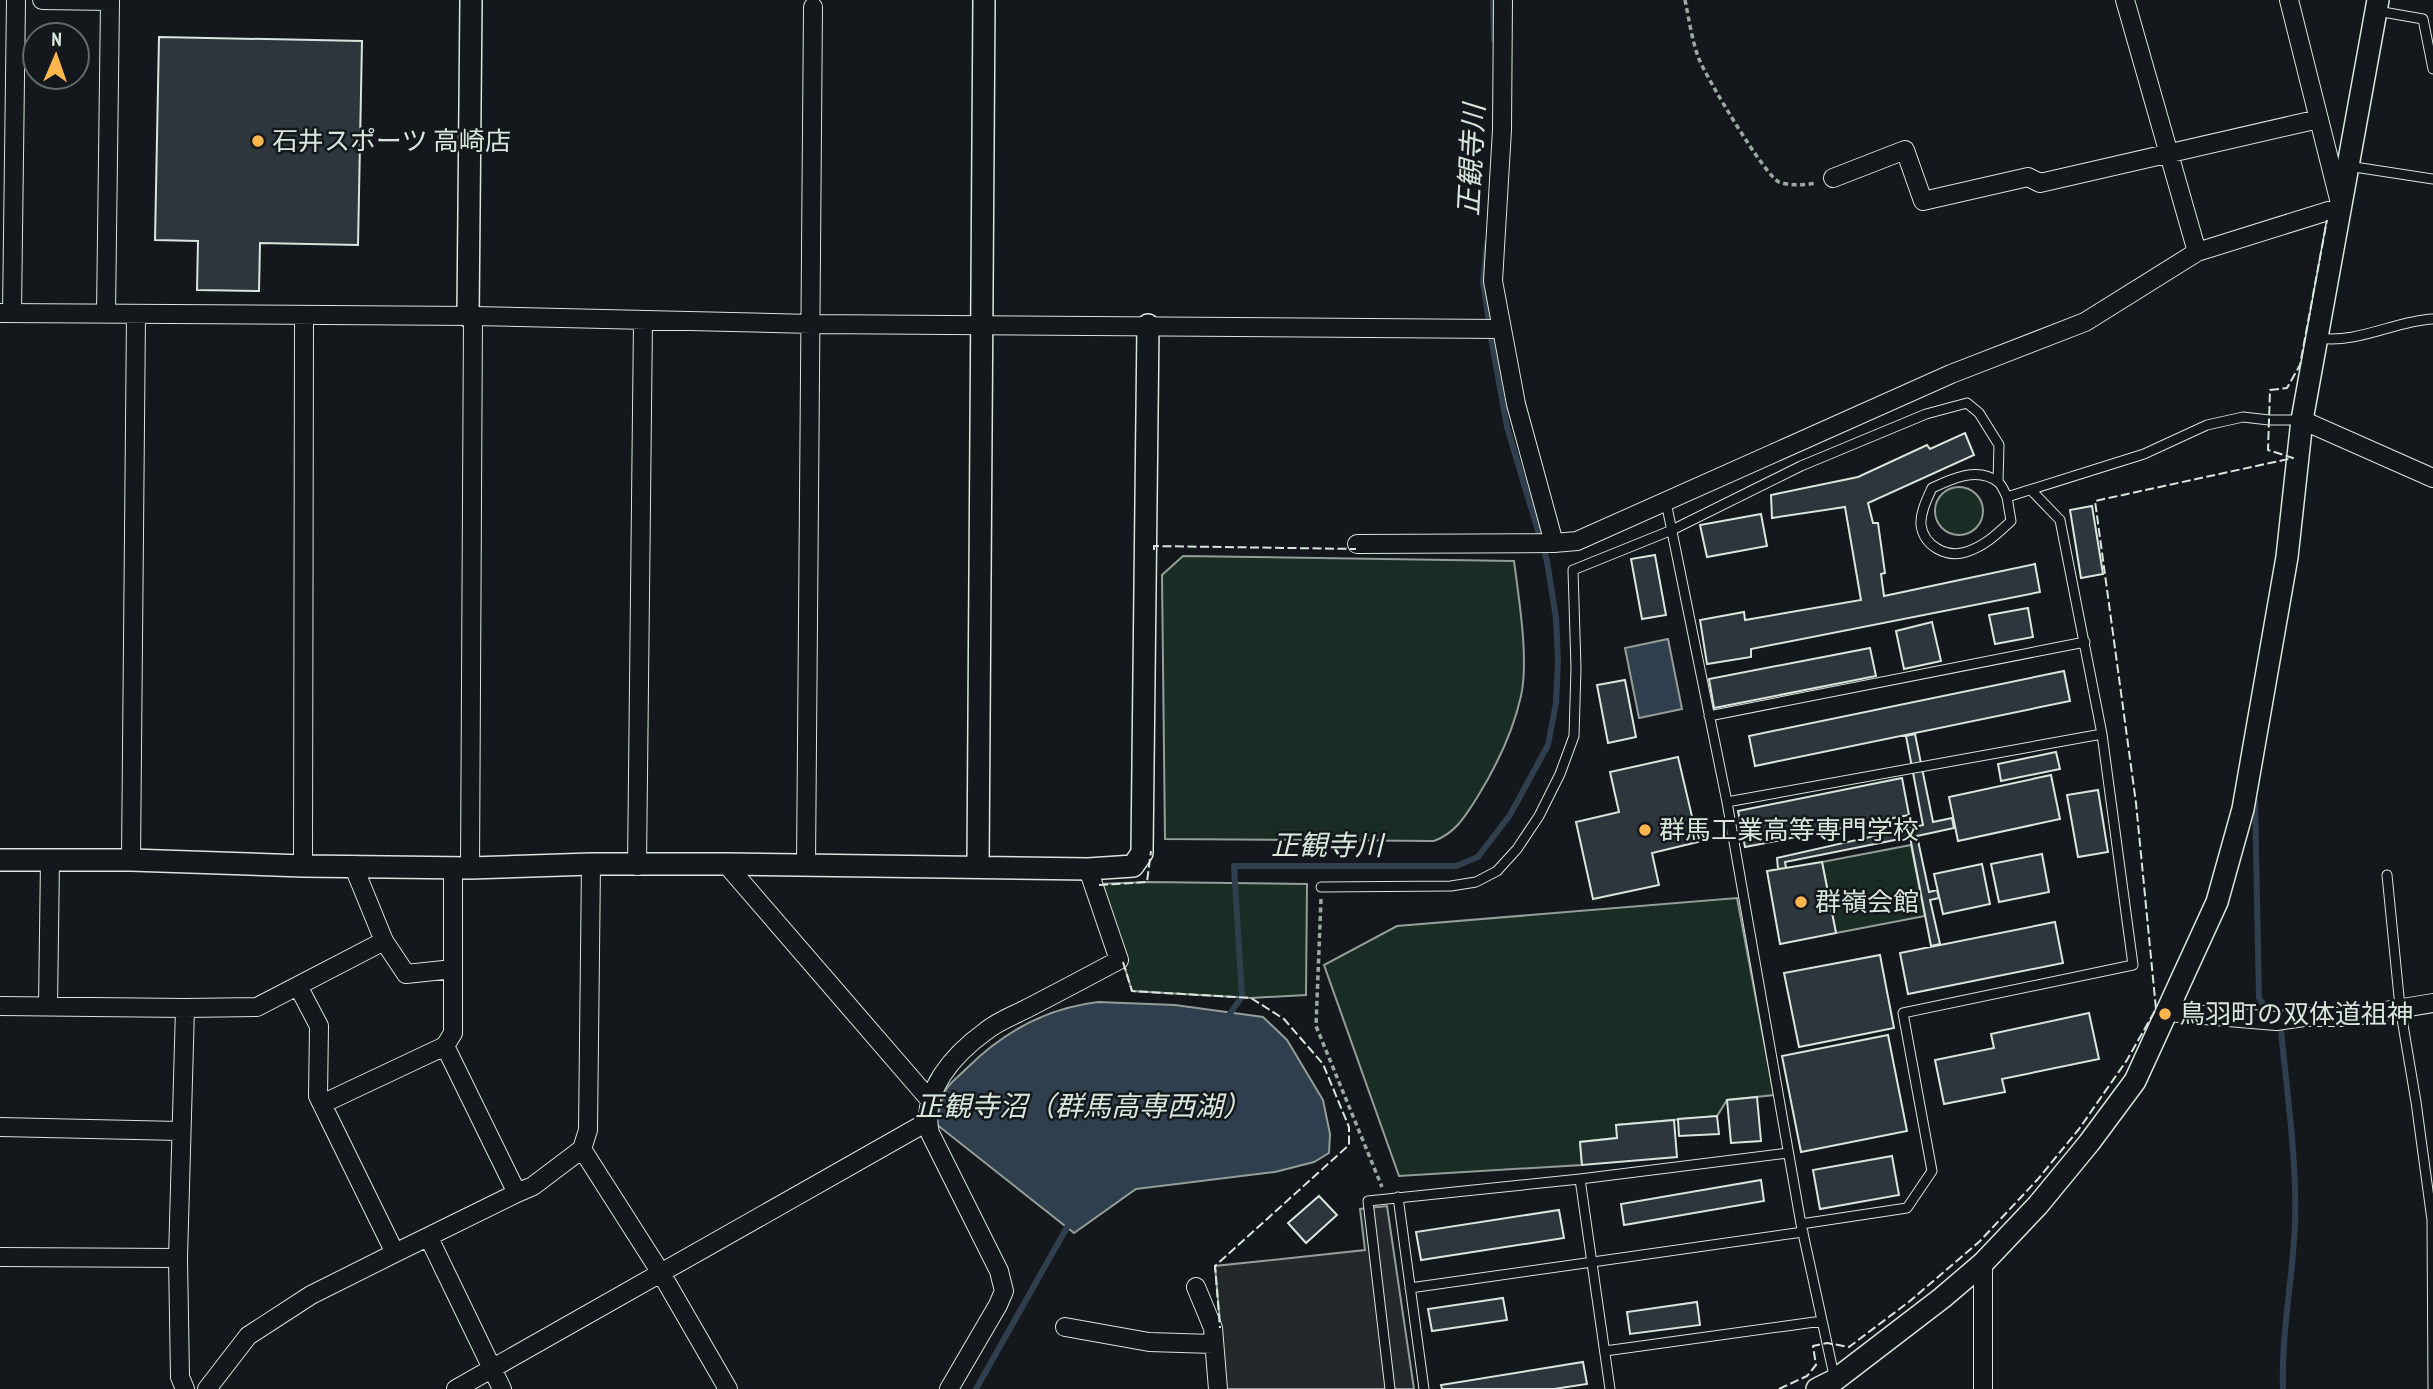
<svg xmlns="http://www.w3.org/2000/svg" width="2433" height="1389" font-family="'PT Sans Narrow','Noto Sans JP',sans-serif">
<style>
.green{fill:#1a2d24;stroke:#939e99;stroke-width:2}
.parking{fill:#24282b;stroke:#939e99;stroke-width:2}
.water{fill:#2f3f4d;stroke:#939e99;stroke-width:2}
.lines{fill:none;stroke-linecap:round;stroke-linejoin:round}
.stream{stroke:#2f3f4d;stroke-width:6}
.building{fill:#2c363c;stroke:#d8e6dc;stroke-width:2}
.service-casing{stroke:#d8e6dc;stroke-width:11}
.minor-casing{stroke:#d8e6dc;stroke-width:20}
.tertiary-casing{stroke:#d8e6dc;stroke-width:24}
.path{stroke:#9da8a2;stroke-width:3.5;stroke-dasharray:5 3.5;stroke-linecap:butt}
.service{stroke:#14181c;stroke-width:9}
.minor{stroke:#14181c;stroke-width:18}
.tertiary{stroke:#14181c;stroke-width:21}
.fence{stroke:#d8e6dc;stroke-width:2;stroke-dasharray:9 3.5;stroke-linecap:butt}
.poi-dot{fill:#ffb74d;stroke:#14181c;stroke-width:2.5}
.labels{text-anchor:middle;stroke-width:5;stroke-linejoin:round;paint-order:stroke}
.poi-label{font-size:26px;fill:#d8e6dc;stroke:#14181c;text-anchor:start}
.water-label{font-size:28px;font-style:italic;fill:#d8e6dc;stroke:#14181c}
</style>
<rect width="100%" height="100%" fill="#14181c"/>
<path class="green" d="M1935 511a24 24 0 1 1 48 0a24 24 0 1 1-48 0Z
M1183,556l331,5c5,39 15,98 7,135 -8,36 -24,69 -43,100 -12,19 -22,37 -44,45l-269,-2 -3,-264z
M1911,845l14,71 -89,17 -14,-71z
M1147,882l160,2 -1,111 -55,3 -119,-7 -33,-107z
M1737,898l37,197 -47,5 -10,16 -100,9v13l-37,4 2,23 -183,11 -75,-211 73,-39z"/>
<path class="parking" d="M1387,1206l27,183h-188l-11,-123 150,-16 -5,-41z"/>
<path class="water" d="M1668,639l14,70 -43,9 -14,-70z
M1098,1002l77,3 88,12 24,23 36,60 7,34 -1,19 -15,9 -39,10 -139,17 -62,44 -138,-109c3,-11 5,-26 11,-36 5,-7 13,-13 19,-19 36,-36 81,-61 132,-67z"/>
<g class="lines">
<path class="stream" d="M1493,0l1,40
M1487,243l-4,39 6,40
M2255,800l4,198c8,16 16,10 22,32 6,64 16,129 14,193 -2,56 -14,110 -12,166
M1226,1019l16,-22 -8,-131h222l22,-9 32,-42 38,-70 8,-42 2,-42 -2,-43 -9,-57 -40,-134 -16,-89
M976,1389l94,-167"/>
</g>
<path class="building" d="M159,37l203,4 -4,204 -98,-2 -1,48 -62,-1 1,-49 -43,-1z
M1965,433l9,22 -106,48 5,20h5l7,50 -4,1 3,22 151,-32 5,28 -289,57v8l-44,7 -7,-44 44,-8 1,8 116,-20 -16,-93 -73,11 -1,-23 87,-18 69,-32 3,4z
M2092,506l11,68 -22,4 -11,-68z
M1761,514l6,32 -60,11 -7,-32z
M1655,555l11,60 -24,4 -11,-60z
M2028,608l5,29 -38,7 -6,-29z
M1932,622l9,39 -37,8 -8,-38z
M1870,648l6,28 -162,32 -5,-29z
M2064,671l6,30 -315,65 -6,-30z
M1625,680l11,57 -28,6 -11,-58z
M1915,734l18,88 19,-4 2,10 -37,8 12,56 8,-2 2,8 -9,2 10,44 -9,2 -21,-109 -125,25 1,6 -8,1 -1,-11 146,-33 -17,-89z
M2056,752l4,17 -59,12 -3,-17z
M1678,757l20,85 -46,11 7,32 -66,14 -17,-77 43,-10 -9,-40z
M2051,775l9,44 -102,22 -9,-44z
M1902,778l7,37 -164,32 -7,-36z
M2098,790l10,62 -30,5 -11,-62z
M2042,854l7,38 -50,10 -8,-38z
M1822,862l14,71 -56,11 -13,-73z
M1982,864l8,40 -47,10 -9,-40z
M2055,922l8,41 -155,31 -8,-41z
M1880,955l14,73 -95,19 -15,-74z
M2089,1013l10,46 -97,20 3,13 -61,12 -9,-44 59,-12 -3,-14z
M1888,1035l19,96 -106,21 -19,-96z
M1757,1097l4,44 -30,2 -4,-43z
M1717,1116l2,18 -40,2 -1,-17z
M1674,1120l3,37 -95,8 -2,-23 37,-4 -1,-13z
M1892,1156l7,39 -79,14 -7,-39z
M1761,1180l3,21 -140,24 -3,-21z
M1319,1196l18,19 -31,28 -18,-20z
M1559,1210l5,28 -143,22 -5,-28z
M1503,1298l4,22 -75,11 -4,-22z
M1697,1302l3,23 -70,9 -3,-22z
M1583,1362l4,22 -33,5h-112l-1,-4z"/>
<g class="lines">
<defs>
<path id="service" d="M2377,11l46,8 10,50
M2348,166l85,13
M2318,338c40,6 76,-17 115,-19
M2007,497l4,24c-14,13 -26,25 -45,31 -20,6 -42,-6 -45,-27 -1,-12 6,-26 11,-37 19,-9 46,-22 66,-6 4,3 7,11 9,15l137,-43 63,-29 36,-8 26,3h33
M1666,502l61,300 74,422 34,156
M1709,716l376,-74
M1727,802l375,-68
M2387,875l13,132 16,95 16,118 1,169
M1321,887l130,-1 25,-4 21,-11 20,-22 22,-33 21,-42 14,-38 2,-68 -3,-98 99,-40 129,-64 125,-52 41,-11 12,10 20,32 -1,37
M1580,1179l30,210
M1398,1197l26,192
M1801,1224l106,-16 25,-37 -29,-158 230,-48 -31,-231 -42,-214 -29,-30
M1410,1288l393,-56
M1605,1351l217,-30
M1390,1389l-22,-188 212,-22 208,-26"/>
<path id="minor" d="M42,0l68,1 -4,313
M1503,0l-1,130 -9,151 23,123 38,139 23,-2 374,-167 134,-52 112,-70 144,-45 -52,-207
M2125,0l72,252
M1833,178l72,-28 18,51 105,-24 12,6 279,-64
M0,313l473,3 339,8 689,5
M12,313l4,-313
M2302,420l131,58
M1357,544l197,-1
M131,860l5,-546
M726,864l203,235
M353,865l31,76 22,33 47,-5
M806,865l7,-858
M303,866l1,-551
M637,866l6,-546
M470,868l3,-552
M298,986l21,40 -1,70 77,157 122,-60 -72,-147
M0,1006l185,2 72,-1 127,-66
M48,1006l2,-146
M2168,1012l108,9 28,-4h45l84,-14
M322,1104l123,-58 8,-13v-166
M0,1127l180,4
M582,1149l6,-19 3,-266
M517,1193l16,-7 49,-37 79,124 67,116
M429,1238l73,151
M0,1257l178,1
M1983,1263v126
M1196,1287l17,41 5,61
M1065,1327l84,15 64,2
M185,1389l-5,-12 -2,-119 7,-250
M207,1389l41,-53 63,-41 84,-42
M456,1389l471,-267
M949,1389l49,-84 6,-14 -5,-20 -69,-138c-10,-42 24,-79 56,-102 12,-10 29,-16 42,-23 31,-16 61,-32 91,-48l-31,-91"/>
<path id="tertiary" d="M468,316l3,-316
M0,860h131l172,6 167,2 121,-4h135l362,5 45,-3 9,-13 6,-528
M978,866l6,-866
M1817,1389l18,-9 107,-82 41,-35 55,-58 51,-62 46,-62 82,-179 26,-93 44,-252 15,-137 76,-420"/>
</defs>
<use href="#service" class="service-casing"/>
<use href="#minor" class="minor-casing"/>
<use href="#tertiary" class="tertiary-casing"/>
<path class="path" d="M1685,0c4,19 7,41 14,59 7,18 66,117 80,123 11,4 26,3 38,1
M1321,899l-5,127 66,161"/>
<use href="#service" class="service"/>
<use href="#minor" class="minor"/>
<use href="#tertiary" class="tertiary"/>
<path class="fence" d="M1154,550v-4l202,3
M1099,885l48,-3 4,-31
M1123,962l9,29 119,7 33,21 39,45 26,63v18l-134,121 5,62
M1779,1389l28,-13 9,-11 -3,-19 14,-3 22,4 61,-46 70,-60 58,-62 41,-50 48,-69 29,-51 -20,-206 -41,-302 198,-43 -25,-8 2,-60 17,-2 13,-23 27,-145"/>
</g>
<g class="poi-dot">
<circle cx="258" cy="141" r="7"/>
<circle cx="1645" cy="830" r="7"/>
<circle cx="1801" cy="902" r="7"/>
<circle cx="2165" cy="1014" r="7"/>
</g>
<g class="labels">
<g class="poi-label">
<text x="272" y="150">石井スポーツ 高崎店</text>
<text x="1659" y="839">群馬工業高等専門学校</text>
<text x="1815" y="911">群嶺会館</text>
<text x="2179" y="1023">鳥羽町の双体道祖神</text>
</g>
<g class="water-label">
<text transform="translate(1471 160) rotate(-87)" y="10">正観寺川</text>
<text x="1327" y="855">正観寺川</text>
<text x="1083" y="1116">正観寺沼（群馬高専西湖）</text>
</g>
</g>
<g transform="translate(56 56) rotate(2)"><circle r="33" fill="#14181c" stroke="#626a69" stroke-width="2"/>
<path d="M0-5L12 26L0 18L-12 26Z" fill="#ffb74d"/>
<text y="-10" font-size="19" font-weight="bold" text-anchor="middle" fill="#d8e6dc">N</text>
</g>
</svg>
